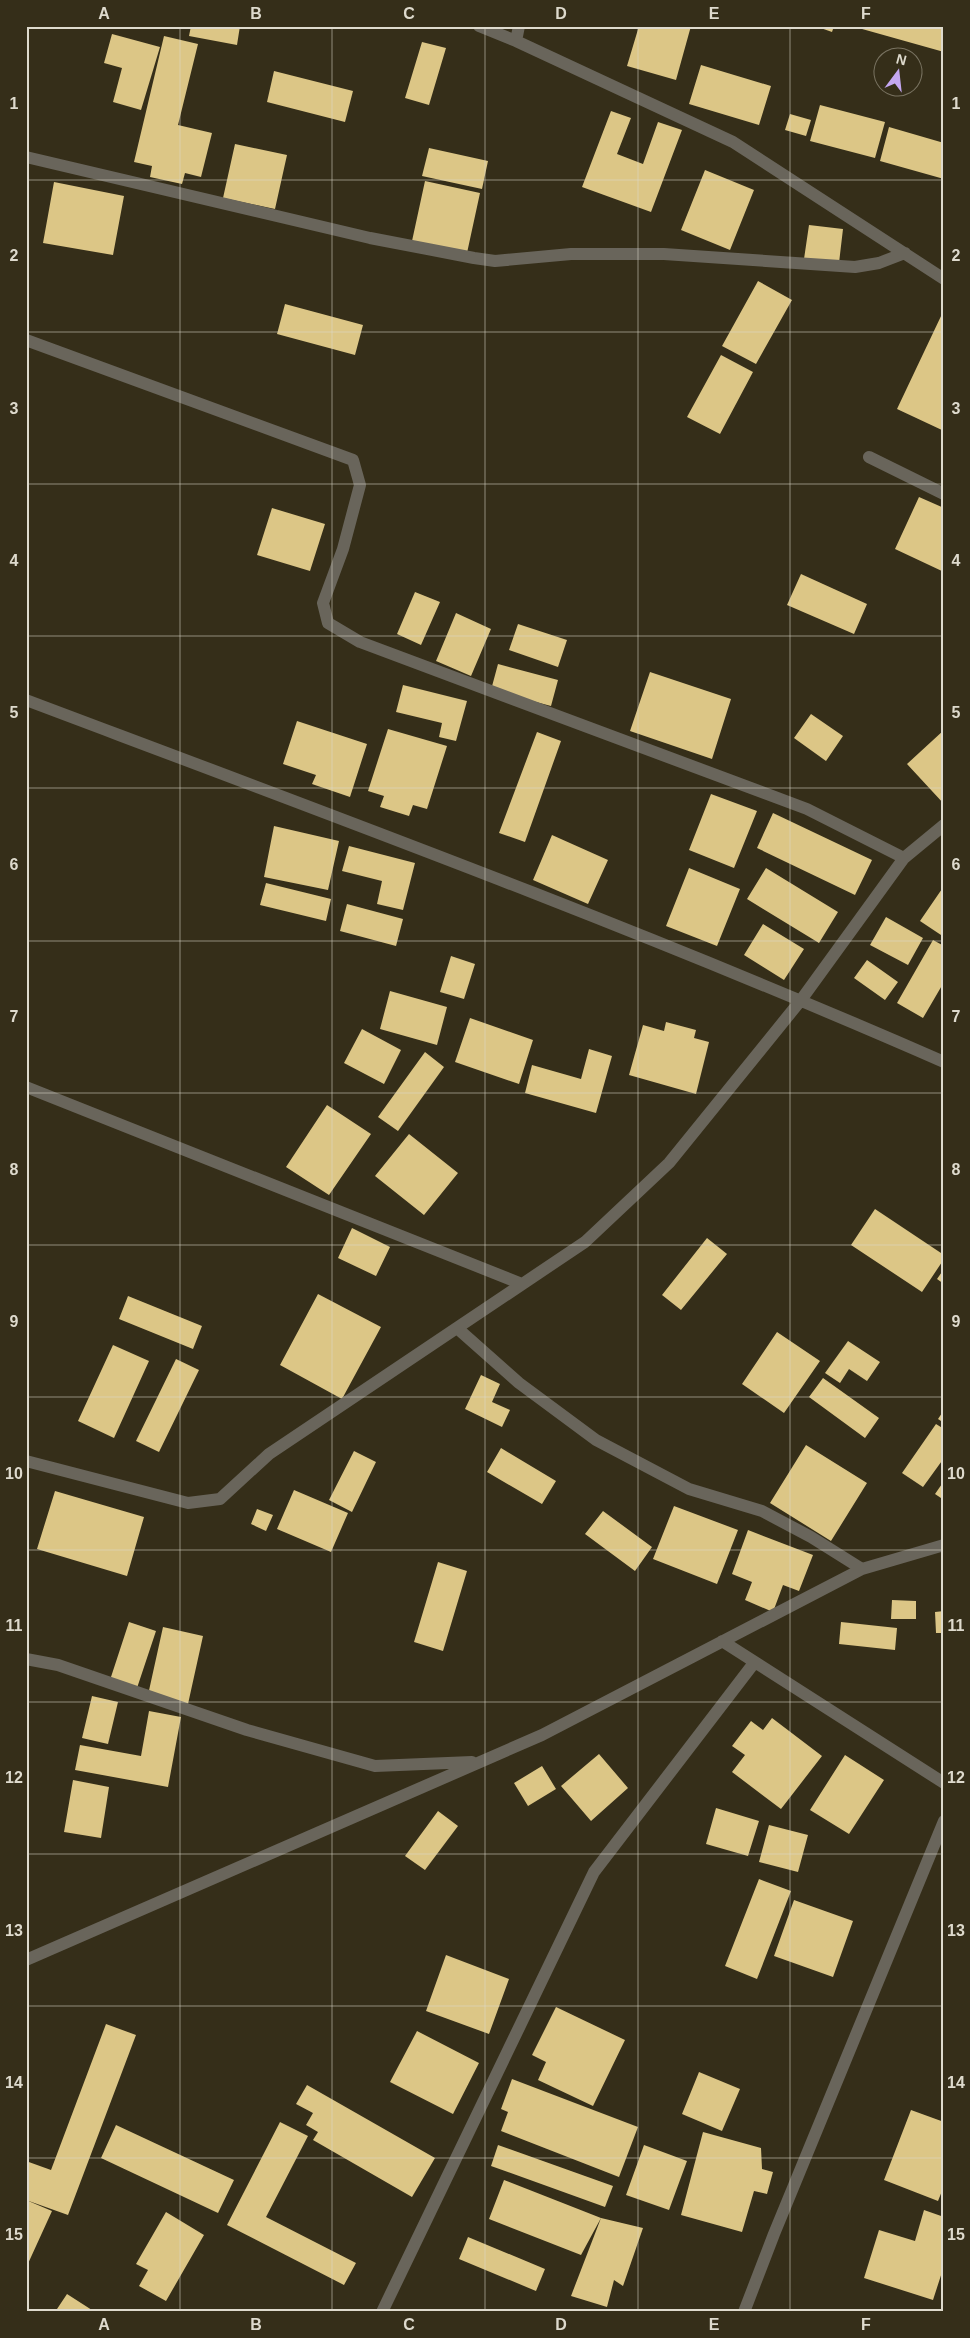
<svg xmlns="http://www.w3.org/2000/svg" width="970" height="2338" font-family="Arial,sans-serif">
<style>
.building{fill:#dcc686}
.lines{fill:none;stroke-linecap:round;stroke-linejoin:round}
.minor{stroke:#69655b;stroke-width:12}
.grid{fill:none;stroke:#dedacd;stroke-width:1;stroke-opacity:0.55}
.neatline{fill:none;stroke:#dedacd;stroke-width:2}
.grid-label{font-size:16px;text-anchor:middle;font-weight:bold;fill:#dedacd}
</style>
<rect width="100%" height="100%" fill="#352e19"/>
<path class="building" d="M191,26h49l-3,19 -48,-9z
M639,26h52l-15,54 -49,-14z
M815,26h19l-2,6z
M855,26h89v26l-89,-25z
M112,34l48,13 -19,63 -28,-8 9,-34 -18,-5z
M164,36l34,8 -20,81 34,8 -11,44 -16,-4 -3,11 -32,-7 2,-11 -18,-4z
M422,42l24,6 -17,57 -24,-7z
M701,65l70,21 -12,39 -70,-21z
M274,71l79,20 -8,31 -78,-20z
M820,105l65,17 -10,36 -65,-17z
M611,111l20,7 -14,36 26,10 15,-42 24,8 -31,82 -69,-25z
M790,114l21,6 -5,16 -21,-6z
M889,127l55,16v36l-64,-18z
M235,144l52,11 -12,54 -52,-11z
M429,148l59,13 -6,28 -60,-13z
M705,170l49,20 -24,60 -49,-20z
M425,181l55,12 -13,60 -55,-12z
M54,182l70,14 -11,59 -70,-12z
M809,225l34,4 -4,34 -35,-4z
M758,281l34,19 -36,64 -34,-18z
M285,304l78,21 -8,30 -78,-21z
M942,314h2v117l-47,-22z
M721,355l32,17 -33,62 -33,-17z
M919,497l25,11v64l-49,-23z
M272,508l53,16 -15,47 -53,-16z
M801,574l66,30 -13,30 -67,-29z
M415,592l25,10 -19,43 -24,-11z
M456,613l35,16 -20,47 -35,-15z
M518,624l49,16 -9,27 -49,-17z
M498,664l60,16 -7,26 -60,-16z
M650,672l81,27 -19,60 -82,-28z
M403,685l64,16 -11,40 -17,-4 3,-14 -46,-11z
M811,714l32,22 -17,25 -32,-23z
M297,721l70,23 -17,53 -38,-13 4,-9 -33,-11z
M388,729l59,17 -20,63 -14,-4 -4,11 -29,-9 4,-11 -16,-5z
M944,730v74l-37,-40z
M537,732l24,9 -36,101 -26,-9z
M711,794l46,17 -23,57 -45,-18z
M773,813l99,47 -17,35 -98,-47z
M274,826l65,15 -11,49 -64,-13z
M552,835l56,25 -20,44 -55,-24z
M349,846l66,17 -12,47 -26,-6 5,-23 -40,-10z
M689,868l51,21 -23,57 -51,-20z
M766,868l72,44 -19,31 -72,-44z
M266,883l65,16 -5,22 -66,-16z
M944,886v51l-24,-16z
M347,904l56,15 -7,27 -56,-15z
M886,917l37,21 -15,27 -38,-20z
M763,924l41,25 -20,31 -40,-25z
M933,940l11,6v36l-21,36 -26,-15z
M451,956l24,8 -11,35 -24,-7z
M867,960l31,22 -13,18 -31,-22z
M390,991l57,16 -10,38 -57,-16z
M470,1018l63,22 -14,44 -64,-22z
M666,1022l30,8 -2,8 15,4 -13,52 -67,-19 14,-50 21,6z
M362,1029l39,21 -17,34 -40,-21z
M589,1049l23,7 -16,57 -71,-20 7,-28 49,14z
M425,1052l19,15 -46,64 -20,-14z
M327,1105l44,29 -42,61 -43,-28z
M409,1134l49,39 -34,42 -49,-39z
M875,1209l69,46v4l-22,33 -71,-47z
M352,1228l38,19 -14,29 -38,-18z
M707,1238l20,16 -46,56 -19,-15z
M944,1269v15l-7,-5z
M318,1294l63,33 -39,72 -62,-34z
M128,1296l74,30 -9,23 -74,-30z
M777,1332l43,29 -36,52 -42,-29z
M848,1341l32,21 -13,19 -18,-12 -9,14 -15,-10z
M113,1345l36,16 -35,77 -36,-17z
M176,1359l23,11 -40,82 -23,-11z
M481,1375l19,9 -8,18 18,8 -8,17 -37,-18z
M823,1378l56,40 -14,20 -56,-41z
M944,1410v13l-6,-4z
M936,1424l8,5v29l-21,29 -21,-14z
M806,1445l61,38 -36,58 -61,-38z
M501,1448l55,33 -14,23 -55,-32z
M354,1451l22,11 -24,50 -23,-12z
M944,1481v19l-9,-6z
M294,1490l54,23 -17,39 -54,-23z
M55,1491l89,26 -17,59 -90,-27z
M674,1506l64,24 -21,54 -64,-25z
M257,1509l16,6 -7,16 -15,-7z
M603,1511l49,36 -17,24 -50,-37z
M748,1530l65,25 -14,36 -16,-6 -10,27 -28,-12 7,-18 -20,-8z
M438,1562l29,9 -24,80 -29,-9z
M892,1600l24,1v18h-25z
M944,1611v22h-8l-1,-21z
M129,1622l27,9 -19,57 -27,-8z
M841,1622l56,6 -2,22 -56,-6z
M163,1627l40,9 -15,68 -40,-9z
M92,1696l26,6 -10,42 -26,-6z
M149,1711l32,6 -13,70 -93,-17 5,-25 61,11z
M772,1718l50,38 -41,53 -49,-37 13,-17 -13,-9 19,-25 12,9z
M599,1754l29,34 -37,33 -30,-35z
M845,1755l39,25 -35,54 -39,-24z
M542,1766l14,23 -28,17 -14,-23z
M73,1780l36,7 -8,51 -37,-6z
M716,1808l43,13 -11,35 -42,-12z
M438,1811l20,15 -33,44 -20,-14z
M769,1825l39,10 -10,37 -39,-10z
M759,1879l32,12 -34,88 -32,-13z
M794,1900l59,21 -20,56 -59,-21z
M446,1955l63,24 -20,55 -63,-23z
M556,2007l69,33 -32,66 -55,-26 8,-18 -14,-7z
M106,2024l30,11 -68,180 -42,-15v-39l25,9z
M417,2031l62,32 -26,51 -63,-32z
M699,2072l41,17 -18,42 -40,-17z
M512,2079l126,48 -19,50 -118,-46 7,-19 -7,-3z
M307,2085l128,73 -23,39 -99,-57 5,-8 -12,-7 7,-12 -17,-9z
M911,2110l33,12v64l-6,15 -54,-21z
M280,2122l28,14 -42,81 90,46 -12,22 -117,-60z
M116,2125l118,55 -16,33 -117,-55z
M703,2132l58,16 1,21 11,3 -6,22 -13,-3 -12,41 -61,-17z
M498,2145l115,41 -8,21 -114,-41z
M644,2145l43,16 -18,49 -43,-15z
M504,2180l97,38 42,10 -20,58 -9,-6 -7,27 -36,-11 30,-78 -20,37 -92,-36z
M26,2200l26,11 -26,57z
M924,2210l20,7v49l-11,34 -69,-22 15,-48 36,11z
M166,2212l38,23 -38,66 -27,-15 9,-16 -12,-6z
M468,2237l77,32 -9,22 -77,-32z
M67,2294l28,18h-40z"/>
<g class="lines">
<path class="minor" d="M479,26l37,15 217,101 211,137
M516,41l3,-15
M26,157l344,81 104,20 21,3 76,-7h93l191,13 24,-4 26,-10
M26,340l327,120 7,25 -17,64 -20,54 5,20 32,19 447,167 97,49
M869,457l75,37
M26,700c308,116 617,230 918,362
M26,1087l496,197
M457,1328l62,55 77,57 93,49 73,22 49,26 51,32
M26,1461l162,42 32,-4 49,-45 316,-212 84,-79 132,-163 103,-142 40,-33
M722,1641l222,142
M26,1659l32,6 189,65 128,36 97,-4
M26,1960l516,-225 320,-166 82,-24
M382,2312l212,-440 160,-209
M744,2312l30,-78 170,-413"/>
</g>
<path class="grid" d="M180,26v2286M332,26v2286M485,26v2286M638,26v2286M790,26v2286M26,180h918M26,332h918M26,484h918M26,636h918M26,788h918M26,941h918M26,1093h918M26,1245h918M26,1397h918M26,1550h918M26,1702h918M26,1854h918M26,2006h918M26,2158h918"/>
<rect width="970" height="2338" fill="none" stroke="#352e19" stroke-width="55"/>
<g transform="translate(898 72) rotate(15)"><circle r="24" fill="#352e19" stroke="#797361"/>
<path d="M0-4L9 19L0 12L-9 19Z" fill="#c4a7f1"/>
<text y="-8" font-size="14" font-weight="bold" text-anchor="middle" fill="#dedacd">N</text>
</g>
<rect x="28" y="28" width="914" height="2282" class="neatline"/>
<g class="grid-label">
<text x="104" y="19">A</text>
<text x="256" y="19">B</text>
<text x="409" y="19">C</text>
<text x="561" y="19">D</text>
<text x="714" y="19">E</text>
<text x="866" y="19">F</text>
<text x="14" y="109">1</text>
<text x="956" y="109">1</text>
<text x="14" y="261">2</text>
<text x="956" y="261">2</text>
<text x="14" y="414">3</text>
<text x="956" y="414">3</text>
<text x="14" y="566">4</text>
<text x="956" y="566">4</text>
<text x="14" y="718">5</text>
<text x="956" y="718">5</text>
<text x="14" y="870">6</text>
<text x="956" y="870">6</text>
<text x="14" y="1022">7</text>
<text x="956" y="1022">7</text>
<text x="14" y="1175">8</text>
<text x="956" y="1175">8</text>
<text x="14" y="1327">9</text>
<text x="956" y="1327">9</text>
<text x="14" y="1479">10</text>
<text x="956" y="1479">10</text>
<text x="14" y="1631">11</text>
<text x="956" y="1631">11</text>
<text x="14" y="1783">12</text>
<text x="956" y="1783">12</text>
<text x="14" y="1936">13</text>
<text x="956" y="1936">13</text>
<text x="14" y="2088">14</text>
<text x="956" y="2088">14</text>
<text x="14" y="2240">15</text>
<text x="956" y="2240">15</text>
<text x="104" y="2330">A</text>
<text x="256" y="2330">B</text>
<text x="409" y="2330">C</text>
<text x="561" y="2330">D</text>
<text x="714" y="2330">E</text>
<text x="866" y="2330">F</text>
</g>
</svg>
